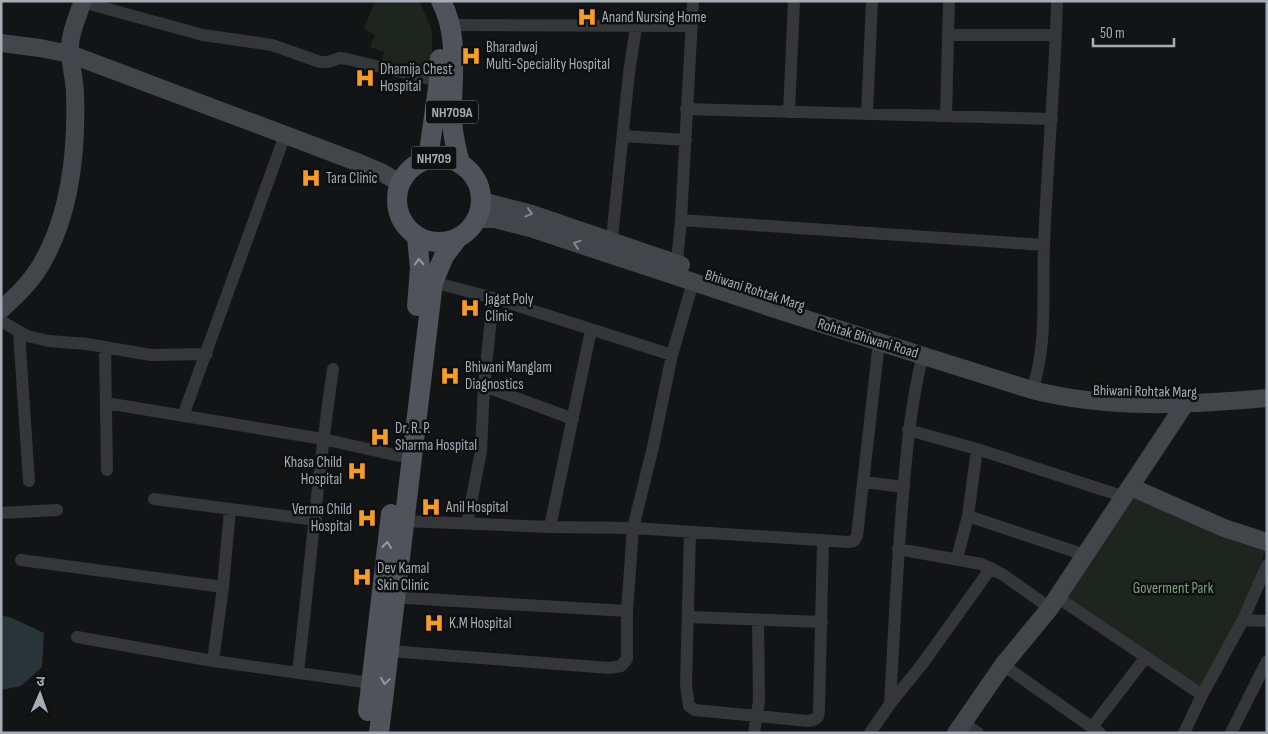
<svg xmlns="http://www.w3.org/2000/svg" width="1268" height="734" font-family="'Sofia Sans Condensed','Noto Sans Devanagari',sans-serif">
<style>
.green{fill:#1d251e}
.water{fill:#293439}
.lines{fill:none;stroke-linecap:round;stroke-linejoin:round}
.street{stroke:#34363a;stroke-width:12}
.secondary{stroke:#42454a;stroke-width:18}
.primary{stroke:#505359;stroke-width:20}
.oneway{stroke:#828890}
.oneway2{stroke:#949aa3}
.labels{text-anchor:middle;stroke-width:5;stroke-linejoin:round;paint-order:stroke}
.shield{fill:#0e0f10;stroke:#787d84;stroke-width:1}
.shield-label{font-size:14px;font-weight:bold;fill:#a5acb6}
.poi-label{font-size:15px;fill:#a5acb6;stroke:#0e0f10;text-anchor:start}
.street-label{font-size:15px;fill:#a5acb6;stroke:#0e0f10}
.park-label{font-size:15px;fill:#7da27b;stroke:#0e0f10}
</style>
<rect width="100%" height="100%" fill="#131415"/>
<path class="green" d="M375,1l45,1 12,29v42l-51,-10 3,-11 -14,-5 5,-12 -11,-6z
M1132,492l135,55 -28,72 -38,69 -137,-93z"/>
<path class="water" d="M1,615l11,3 32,15 -2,34 -21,19 -20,4z"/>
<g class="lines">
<path class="street" d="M82,2l121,33 69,10 48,17h8l12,-4 7,1 92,22
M451,25l241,1
M948,35h108
M686,109l366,10
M789,112l5,-111
M867,113l5,-112
M946,115l3,-114
M624,136l62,4
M681,220l363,25
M611,248l18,-175 7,-46
M676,271l5,-51 12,-219
M433,282l60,16 179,57
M1,321l26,15 22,5 38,3 64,11 56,-1
M19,332l10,149
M105,347l2,123
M484,386l89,33
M1032,390c16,-45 10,-98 12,-144 3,-82 11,-163 13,-245
M106,403l217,36 76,17
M183,416l102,-281
M908,430l69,19 148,48
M864,482l40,5
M154,499l162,21
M1,513l56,-3
M968,516l117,39
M404,521l146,6 83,1 216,14 5,-1 3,-5 22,-194
M467,524l14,-73 3,-65 9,-88
M550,527l41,-197
M690,532l-4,152 3,22 6,4 113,11 5,-1 5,-3 1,-7 4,-170
M898,549l83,15 21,10 48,34
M957,558l11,-42 9,-67
M21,560l202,27
M389,597l238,14
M1057,597l145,98
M689,617l133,5
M1243,620l24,1
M77,637l136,24 158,22
M389,651l221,17 11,-2 6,-7v-48l6,-83 20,-81 19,-92 21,-73
M213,661l10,-74 7,-77
M1003,665l97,68
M298,672c12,-101 20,-203 35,-303
M890,704c4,-70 7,-140 13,-209 4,-48 8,-94 20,-140
M963,722l15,11
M1092,727l54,-70
M754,733l5,-32 -1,-80
M870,733l20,-29 33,-41 68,-95
M1184,733l18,-38 41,-75 24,-55
M1231,733l36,-72"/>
<path class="secondary" d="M1,43l39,5 30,6 287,108 24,10 19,11
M482,201l50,13 149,51
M478,219h17l35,9 257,85 245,77c80,20 154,15 235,8
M1,310c14,-13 28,-26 38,-42 31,-50 38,-117 36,-174 0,-16 -6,-32 -5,-49 1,-15 8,-30 13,-44
M1131,487l93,41 43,14
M956,733l47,-68 47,-57 135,-204 3,-8"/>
<path class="primary" d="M441,1c19,35 10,78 11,116 0,16 4,31 8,46
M397 200a42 42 0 1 1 84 0a42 42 0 1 1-84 0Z
M428,159l11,-78 1,-22
M417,306l3,-38 -3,-31
M368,711l23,-197
M379,733l54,-451 11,-26 13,-17"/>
</g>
<defs><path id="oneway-chevron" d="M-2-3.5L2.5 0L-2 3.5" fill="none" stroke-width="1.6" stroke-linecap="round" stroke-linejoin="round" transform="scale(1.25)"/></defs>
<g class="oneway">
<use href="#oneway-chevron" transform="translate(529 213) rotate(17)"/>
<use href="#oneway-chevron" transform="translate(577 244) rotate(-162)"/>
</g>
<g class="oneway2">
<use href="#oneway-chevron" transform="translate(419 262) rotate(-93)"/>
<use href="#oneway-chevron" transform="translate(387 545) rotate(-83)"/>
<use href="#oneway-chevron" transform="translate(385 681) rotate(98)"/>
</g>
<defs>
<symbol id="hospital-bare" viewBox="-9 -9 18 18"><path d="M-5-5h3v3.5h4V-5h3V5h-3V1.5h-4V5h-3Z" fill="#f69c2a" stroke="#0e0f10" stroke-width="2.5" paint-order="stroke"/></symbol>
</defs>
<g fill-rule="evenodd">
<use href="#hospital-bare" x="573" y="3" width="28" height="28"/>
<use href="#hospital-bare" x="457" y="42" width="28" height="28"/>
<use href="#hospital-bare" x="351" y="64" width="28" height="28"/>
<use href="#hospital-bare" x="297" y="164" width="28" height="28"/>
<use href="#hospital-bare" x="456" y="294" width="28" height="28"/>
<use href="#hospital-bare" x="436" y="362" width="28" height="28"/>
<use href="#hospital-bare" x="366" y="423" width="28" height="28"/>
<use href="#hospital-bare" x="343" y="457" width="28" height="28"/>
<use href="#hospital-bare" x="417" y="493" width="28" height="28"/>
<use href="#hospital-bare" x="353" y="504" width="28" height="28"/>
<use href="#hospital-bare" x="348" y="563" width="28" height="28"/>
<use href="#hospital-bare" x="420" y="609" width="28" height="28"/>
</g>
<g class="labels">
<g class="shield">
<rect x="426" y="100.5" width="52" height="23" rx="4"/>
<rect x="411.5" y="146.5" width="45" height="23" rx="4"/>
</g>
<g class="shield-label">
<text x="452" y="117">NH709A</text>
<text x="434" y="163">NH709</text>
</g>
<g class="poi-label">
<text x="602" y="22">Anand Nursing Home</text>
<text x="486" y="52">Bharadwaj<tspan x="486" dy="17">Multi-Speciality Hospital</tspan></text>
<text x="380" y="74">Dhamija Chest<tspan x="380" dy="17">Hospital</tspan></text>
<text x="326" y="183">Tara Clinic</text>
<text x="485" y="304">Jagat Poly<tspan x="485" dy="17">Clinic</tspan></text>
<text x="465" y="372">Bhiwani Manglam<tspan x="465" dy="17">Diagnostics</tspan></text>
<text x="395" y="433">Dr. R. P.<tspan x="395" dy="17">Sharma Hospital</tspan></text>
<text x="342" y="467" text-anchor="end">Khasa Child<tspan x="342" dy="17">Hospital</tspan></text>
<text x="446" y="512">Anil Hospital</text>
<text x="352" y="514" text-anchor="end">Verma Child<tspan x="352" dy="17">Hospital</tspan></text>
<text x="377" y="573">Dev Kamal<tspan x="377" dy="17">Skin Clinic</tspan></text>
<text x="449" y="628">K.M Hospital</text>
</g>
<g class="street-label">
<text transform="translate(755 290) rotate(18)" y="5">Bhiwani Rohtak Marg</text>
<text transform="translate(868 338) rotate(17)" y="5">Rohtak Bhiwani Road</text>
<text transform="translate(1145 391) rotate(1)" y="5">Bhiwani Rohtak Marg</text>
</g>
<g class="park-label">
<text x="1173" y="593">Goverment Park</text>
</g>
</g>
<rect width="1268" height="734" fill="none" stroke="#a5acb6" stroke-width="5"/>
<g transform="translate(40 694) rotate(2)" stroke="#0e0f10" stroke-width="4" paint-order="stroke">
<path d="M0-4L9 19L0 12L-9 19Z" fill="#a5acb6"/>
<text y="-8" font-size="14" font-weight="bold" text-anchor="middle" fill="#a5acb6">उ</text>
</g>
<path d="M1093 38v8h81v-8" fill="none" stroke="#a5acb6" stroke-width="2.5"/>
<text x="1100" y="38" font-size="15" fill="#a5acb6" stroke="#0e0f10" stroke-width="4" paint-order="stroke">50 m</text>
</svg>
